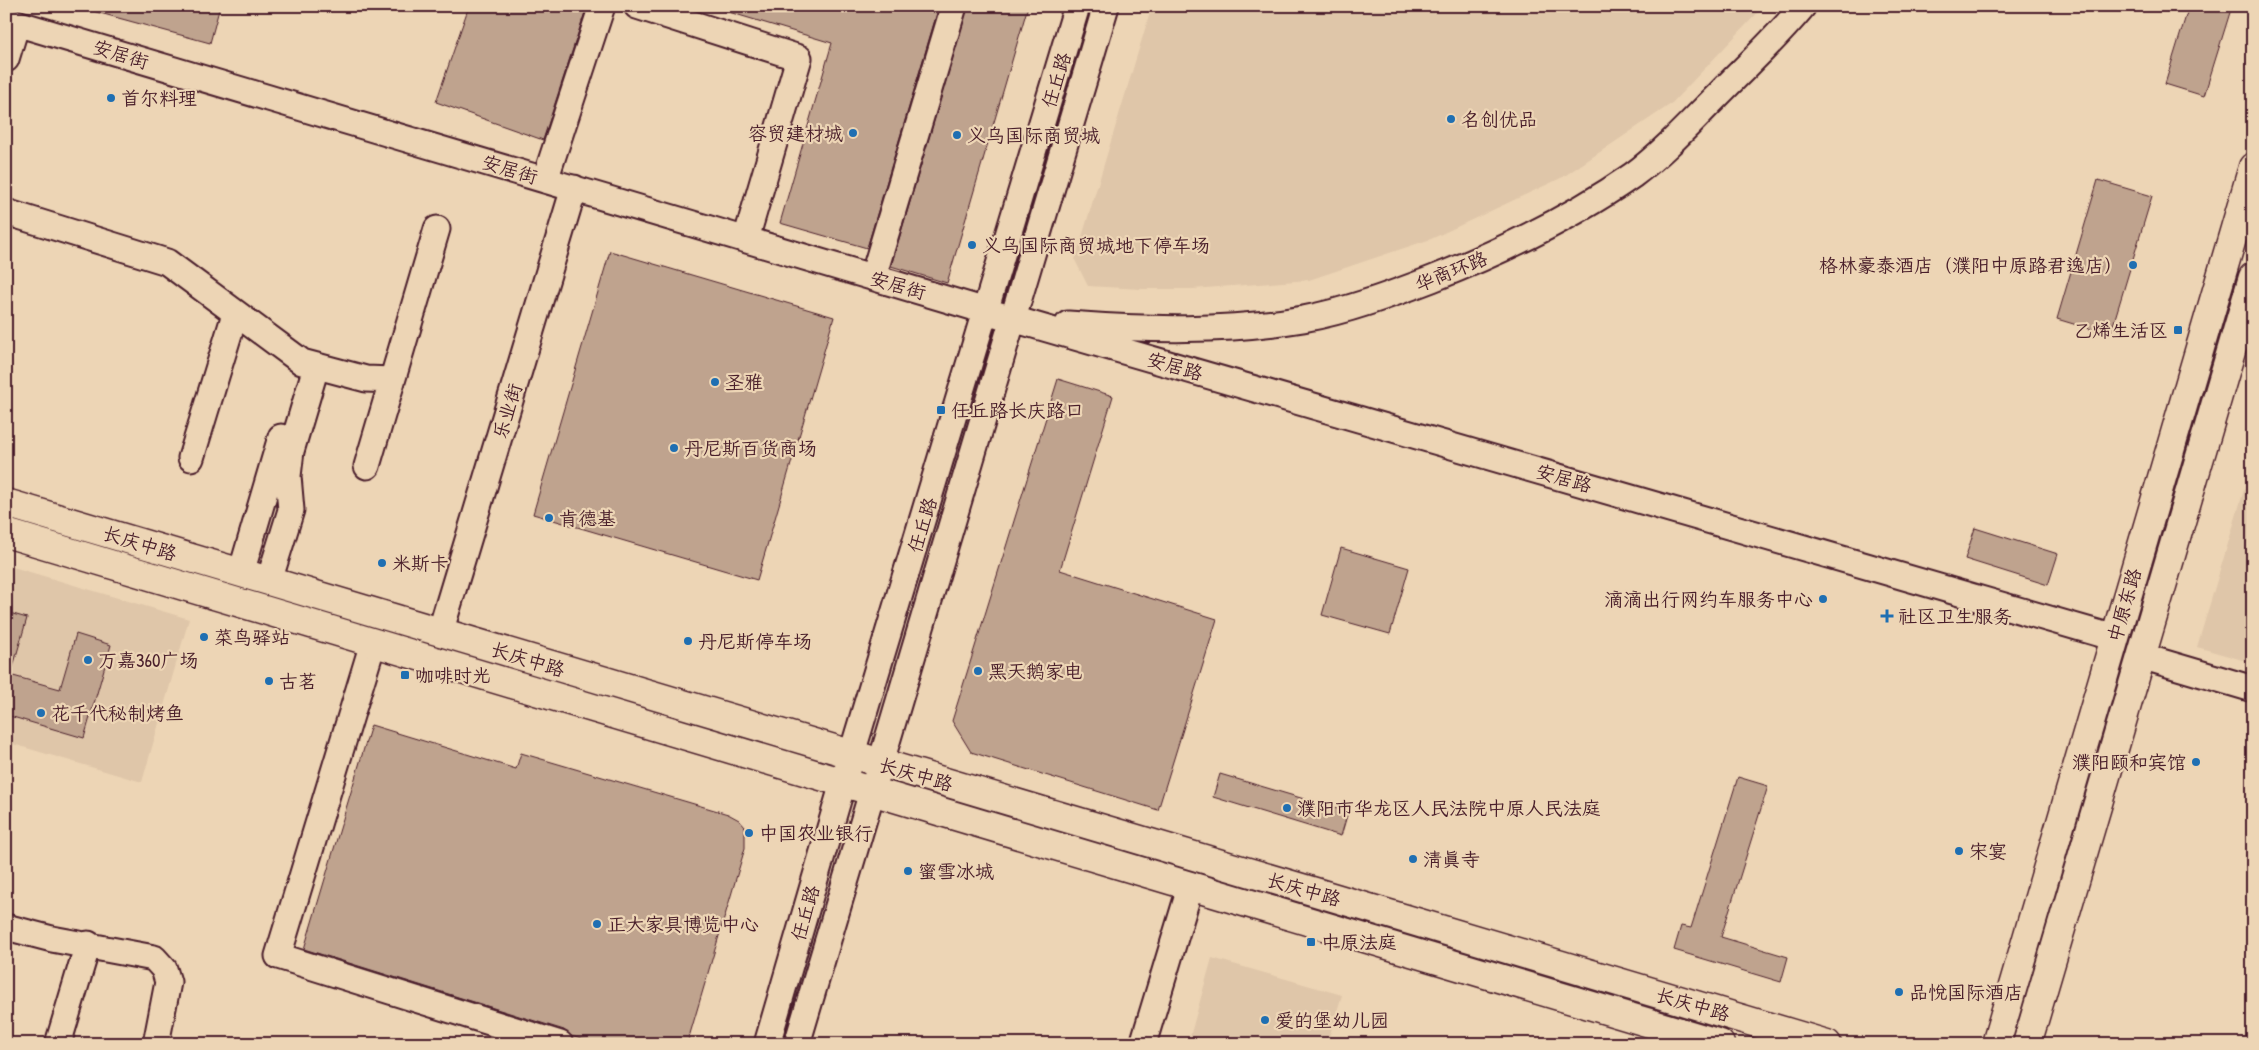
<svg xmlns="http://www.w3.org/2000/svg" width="2259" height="1050" font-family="'Patrick Hand','LXGW WenKai TC',sans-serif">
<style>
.built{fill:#dfc6a9}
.building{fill:#bfa38e;stroke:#4a1f2b}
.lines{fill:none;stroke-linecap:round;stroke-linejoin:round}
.minor-casing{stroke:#4a1f2b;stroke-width:29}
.major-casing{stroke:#4a1f2b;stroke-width:31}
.minor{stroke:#edd5b5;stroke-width:25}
.major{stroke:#edd5b5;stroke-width:28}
.poi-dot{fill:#1f6fb2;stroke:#edd5b5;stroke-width:2}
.labels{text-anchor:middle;stroke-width:4.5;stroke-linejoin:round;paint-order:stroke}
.street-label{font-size:19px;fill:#4a1f2b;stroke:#edd5b5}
.poi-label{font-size:19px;fill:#4a1f2b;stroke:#edd5b5;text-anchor:start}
</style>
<rect width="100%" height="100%" fill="#edd5b5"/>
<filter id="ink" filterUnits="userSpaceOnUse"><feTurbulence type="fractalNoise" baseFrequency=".02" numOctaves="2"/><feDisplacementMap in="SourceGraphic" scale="10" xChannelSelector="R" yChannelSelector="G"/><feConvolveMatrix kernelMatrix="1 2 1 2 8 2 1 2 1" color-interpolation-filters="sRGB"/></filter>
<g filter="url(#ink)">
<path class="built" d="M1152,6h612l-93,98 -108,73 -132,62 -122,41 -117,9h-51l-53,-3 -13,-26z
M2253,460v203l-56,-16z
M6,565l183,54 -47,163 -136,-40z
M1212,958l130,37 -15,49h-139z"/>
<path class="building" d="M90,6h130l-10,37 -121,-33z
M469,6h110l7,3 -43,131 -107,-38z
M722,6h217l-72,242 -87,-25 52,-180 -110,-33z
M968,6h60l-81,277 -56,-17z
M2189,6h43l-28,90 -39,-12z
M2098,180l54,16 -42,139 -53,-16z
M610,251l224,66 -77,263 -224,-66z
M1058,379l55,17 -53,174 157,49 -59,191 -187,-58 -19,-31z
M1975,528l83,26 -10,31 -83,-26z
M1341,548l68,20 -19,66 -68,-19z
M6,612l21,6 -16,56 -5,-1z
M76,634l35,11 -27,93 -78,-23v-41l54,15z
M371,725l145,44 5,-16 207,61 11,6 6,7v21l-58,196h-88l-28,-8 -7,-6 -260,-81z
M1220,774l128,38 -7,24 -128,-39z
M1738,777l30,9 -47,151 67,20 -7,25 -107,-32 7,-24 10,2z"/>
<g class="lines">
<defs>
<path id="minor" d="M637,6l162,52 -53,181
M6,20l1007,299 1102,319
M6,59l11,-36
M545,180l57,-174
M6,212l161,50 135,100 64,17 26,1
M873,277l81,-271
M1068,324c78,6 158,8 235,-5 44,-8 87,-24 129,-40 71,-28 138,-60 201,-104 31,-23 59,-54 86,-81 28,-29 58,-56 84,-88
M191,458l44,-144
M367,466l70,-237
M241,573l40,-136
M269,581l22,-71 -3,-34 3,-25 25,-84
M440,633l134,-445
M373,643l-95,313 282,88
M2141,656l112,33
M6,927l46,12 102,19 10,11 4,13 -12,62
M58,1044l30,-100
M767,1044l76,-261 234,-777
M797,1044l309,-1038
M1143,1044l48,-159"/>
<path id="major" d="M6,503l1821,541
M6,533l1714,511
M1996,1044l257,-877
M2027,1044l226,-767"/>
</defs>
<use href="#minor" class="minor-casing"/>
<use href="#major" class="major-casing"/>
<use href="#minor" class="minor"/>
<use href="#major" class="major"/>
</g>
</g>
<g class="poi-dot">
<circle cx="111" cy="98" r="5"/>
<circle cx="1451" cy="119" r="5"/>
<circle cx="853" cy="133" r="5"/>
<circle cx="957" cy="135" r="5"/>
<circle cx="972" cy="245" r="5"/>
<circle cx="2133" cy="265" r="5"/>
<rect x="2173" y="325" width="10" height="10" rx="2.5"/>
<circle cx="715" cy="382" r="5"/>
<rect x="936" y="405" width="10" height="10" rx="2.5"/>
<circle cx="674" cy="448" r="5"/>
<circle cx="549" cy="518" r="5"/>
<circle cx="382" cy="563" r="5"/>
<circle cx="1823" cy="599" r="5"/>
<path d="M1884.5 608.5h5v5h5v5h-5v5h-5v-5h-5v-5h5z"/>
<circle cx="204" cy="637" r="5"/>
<circle cx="688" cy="641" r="5"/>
<circle cx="88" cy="660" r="5"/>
<circle cx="978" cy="671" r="5"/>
<rect x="400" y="670" width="10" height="10" rx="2.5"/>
<circle cx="269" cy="681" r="5"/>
<circle cx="41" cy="713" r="5"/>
<circle cx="2196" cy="762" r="5"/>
<circle cx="1287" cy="808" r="5"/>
<circle cx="749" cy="833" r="5"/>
<circle cx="1959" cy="851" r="5"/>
<circle cx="1413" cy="859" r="5"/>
<circle cx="908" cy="871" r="5"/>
<circle cx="597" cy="924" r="5"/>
<rect x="1306" y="937" width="10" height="10" rx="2.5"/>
<circle cx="1899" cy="992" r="5"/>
<circle cx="1265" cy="1020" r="5"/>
</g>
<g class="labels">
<g class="street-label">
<text transform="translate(121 54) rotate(17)" y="7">安居街</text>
<text transform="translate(1056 80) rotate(-73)" y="7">任丘路</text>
<text transform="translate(510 169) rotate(17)" y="7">安居街</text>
<text transform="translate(1451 271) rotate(-22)" y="7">华商环路</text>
<text transform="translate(898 285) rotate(16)" y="7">安居街</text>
<text transform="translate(1175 366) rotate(16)" y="7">安居路</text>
<text transform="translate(507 411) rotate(-73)" y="7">乐业街</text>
<text transform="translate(1564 478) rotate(16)" y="7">安居路</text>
<text transform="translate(922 525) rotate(-73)" y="7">任丘路</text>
<text transform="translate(140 543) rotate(17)" y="7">长庆中路</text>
<text transform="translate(2124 605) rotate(-74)" y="7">中原东路</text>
<text transform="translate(528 659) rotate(17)" y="7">长庆中路</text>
<text transform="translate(916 774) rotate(16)" y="7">长庆中路</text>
<text transform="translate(1304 889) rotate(16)" y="7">长庆中路</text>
<text transform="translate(805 913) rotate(-74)" y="7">任丘路</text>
<text transform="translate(1693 1004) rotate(16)" y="7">长庆中路</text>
</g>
<g class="poi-label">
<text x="121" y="105">首尔料理</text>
<text x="1461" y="126">名创优品</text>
<text x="843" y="140" text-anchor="end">容贸建材城</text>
<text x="967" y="142">义乌国际商贸城</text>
<text x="982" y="252">义乌国际商贸城地下停车场</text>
<text x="2123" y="272" text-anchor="end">格林豪泰酒店（濮阳中原路君逸店）</text>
<text x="2168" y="337" text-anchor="end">乙烯生活区</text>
<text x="725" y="389">圣雅</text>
<text x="951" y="417">任丘路长庆路口</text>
<text x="684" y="455">丹尼斯百货商场</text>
<text x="559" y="525">肯德基</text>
<text x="392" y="570">米斯卡</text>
<text x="1813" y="606" text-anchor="end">滴滴出行网约车服务中心</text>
<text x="1898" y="623">社区卫生服务</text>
<text x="214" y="644">菜鸟驿站</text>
<text x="698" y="648">丹尼斯停车场</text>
<text x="98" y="667">万嘉360广场</text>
<text x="988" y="678">黑天鹅家电</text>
<text x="415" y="682">咖啡时光</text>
<text x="279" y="688">古茗</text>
<text x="51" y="720">花千代秘制烤鱼</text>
<text x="2186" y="769" text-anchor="end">濮阳颐和宾馆</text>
<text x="1297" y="815">濮阳市华龙区人民法院中原人民法庭</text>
<text x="759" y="840">中国农业银行</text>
<text x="1969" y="858">宋宴</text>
<text x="1423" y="866">清真寺</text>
<text x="918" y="878">蜜雪冰城</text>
<text x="607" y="931">正大家具博览中心</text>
<text x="1321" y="949">中原法庭</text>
<text x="1909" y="999">品悦国际酒店</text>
<text x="1275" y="1027">爱的堡幼儿园</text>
</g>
</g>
<rect width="2259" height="1050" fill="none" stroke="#edd5b5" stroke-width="25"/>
<rect x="12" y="12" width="2234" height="1025" fill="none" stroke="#4a1f2b" stroke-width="2" filter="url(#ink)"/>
</svg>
